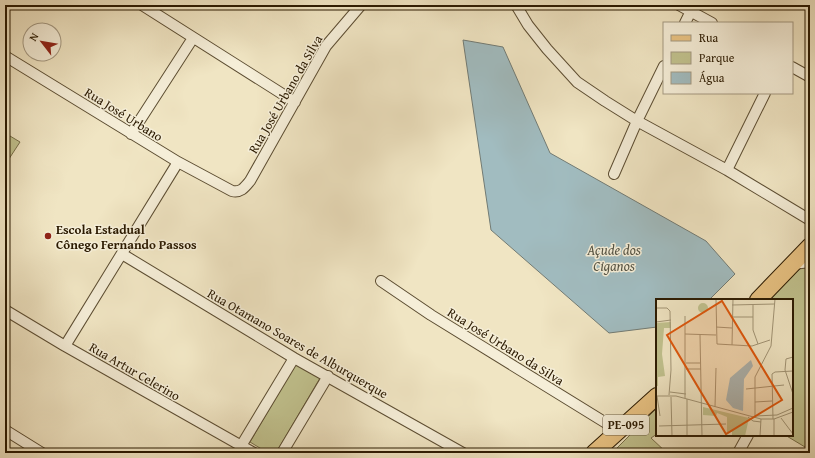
<svg xmlns="http://www.w3.org/2000/svg" width="815" height="458" font-family="'Gentium Book Plus',serif">
<style>
.green{fill:#c1c28e;stroke:#766e48}
.water{fill:#a1bcc0;stroke:#727b74}
.lines{fill:none;stroke-linecap:round;stroke-linejoin:round}
.minor-casing{stroke:#5c4d32;stroke-width:12}
.primary-casing{stroke:#2b1a01;stroke-width:18}
.minor{stroke:#f5eed8;stroke-width:10}
.primary{stroke:#e8c282;stroke-width:16}
.poi-dot{fill:#8f2418;stroke:#f5eed8;stroke-width:1.5}
.labels{text-anchor:middle;stroke-width:3;stroke-linejoin:round;paint-order:stroke}
.shield{fill:#f5eed8;stroke:#685a42;stroke-width:1}
.shield-label{font-size:12px;font-weight:bold;fill:#2b1a01}
.street-label{font-size:13px;fill:#2b1a01;stroke:#f5eed8}
.poi-label{font-size:13px;font-weight:bold;fill:#2b1a01;stroke:#f5eed8;text-anchor:start}
.water-label{font-size:14px;font-style:italic;fill:#545344;stroke:#f5eed8}
.inset-road{fill:none;stroke:#a19475;stroke-width:1}
.view{fill:#df560b;fill-opacity:0.15;stroke:#df560b;stroke-width:2}
.inset-edge{fill:none;stroke:#2b1a01;stroke-width:2}
</style>
<rect width="100%" height="100%" fill="#f0e5c3"/>
<filter id="stains"><feTurbulence type="fractalNoise" baseFrequency=".005" numOctaves="4"/><feColorMatrix values="0 0 0 0 .2 0 0 0 0 .09 0 0 0 0 .02 0 0 0 .5 -.17"/></filter>
<radialGradient id="worn" r=".72"><stop offset=".6" stop-color="#630" stop-opacity="0"/><stop offset="1" stop-color="#630" stop-opacity=".3"/></radialGradient>
<path class="green" d="M5,133l15,9 -15,23z
M804,263l6,3v174l-5,7 -20,-12h7v-135h-25z
M296,363l24,15 -44,75h-8l-18,-11z
M657,408v26l-6,4 16,15h-55z"/>
<path class="water" d="M463,40l40,7 47,106 156,88 29,33 -26,26h-52v27l-48,6 -118,-103z"/>
<g class="lines">
<defs>
<path id="minor" d="M142,5l153,97
M516,5l12,20 19,24 30,33 28,19 32,20 90,49 83,50
M679,5l33,18
M685,23l9,-18
M5,56l173,106 54,29c9,2 13,-4 18,-10l76,-135 35,-41
M792,67l18,10
M131,134l62,-96
M727,170l38,-77
M614,174l23,-53 27,-55
M122,254l172,104 169,95
M793,264l17,-2
M381,281l50,34 188,116
M5,310l60,36 189,107
M65,346l113,-184
M5,430l37,23
M241,446l53,-88
M282,453l46,-77
M738,453l10,-18"/>
<path id="primary" d="M758,300l52,-54
M594,453l63,-57"/>
</defs>
<use href="#minor" class="minor-casing"/>
<use href="#primary" class="primary-casing"/>
<use href="#minor" class="minor"/>
<use href="#primary" class="primary"/>
</g>
<circle class="poi-dot" cx="48" cy="236" r="4"/>
<g class="labels">
<rect class="shield" x="603" y="415" width="46" height="20" rx="3"/>
<g class="shield-label">
<text x="626" y="429">PE-095</text>
</g>
<g class="street-label">
<text transform="translate(285 94) rotate(-60)" y="5">Rua José Urbano da Silva</text>
<text transform="translate(124 114) rotate(32)" y="5">Rua José Urbano</text>
<text transform="translate(298 343) rotate(30)" y="5">Rua Otamano Soares de Alburquerque</text>
<text transform="translate(506 346) rotate(32)" y="5">Rua José Urbano da Silva</text>
<text transform="translate(135 371) rotate(30)" y="5">Rua Artur Celerino</text>
</g>
<g class="poi-label">
<text x="56" y="234">Escola Estadual<tspan x="56" dy="15">Cônego Fernando Passos</tspan></text>
</g>
<g class="water-label">
<text x="614" y="255">Açude dos<tspan x="614" dy="16">Ciganos</tspan></text>
</g>
</g>
<g transform="translate(656 299)">
<rect width="137" height="137" fill="#f0e5c3"/>
<path d="M42 9a5 5 0 1 1 10 0a5 5 0 1 1-10 0ZM15,23v6h-7l-2,26 3,22 -7,1v9h-2v-63zM47,108l46,11 -4,18h-13v-4h-5v-15l-10,-4 -1,3 -13,-1z" fill="#c1c28e"/>
<path d="M95,61l2,6 -9,13 -1,32 -10,-3 -7,-8 4,-22z" fill="#a1bcc0"/>
<path class="inset-road" d="M60,0l1,45 35,2 18,-6M97,5v26l5,14M76,6l43,-1M0,9h11l3,3 1,59 -2,25M29,17v82M76,18h21M0,23l15,-2M60,28l16,1M29,35l31,1M44,36l2,101M76,46l1,-46M137,58l-7,2 -1,11 8,24M30,64h14M30,70h15M90,90l38,-4M14,93l16,2M0,97h20l85,23h13l19,-7M1,97l3,20M15,98l1,39M99,103l17,-1M59,108l1,-39M99,117l22,-1 16,-7M92,118l5,4 8,1M99,118v-40l16,-31 4,-47M125,119l12,16M117,120l-1,-45 3,-2 18,-1M118,120v17M3,127l67,-2M31,137v-37M104,137l1,-17"/>
<path class="view" d="M66,2l60,99 -56,34 -59,-99z"/>
<rect width="137" height="137" class="inset-edge"/>
</g>
<rect width="815" height="458" fill="none" stroke="#f0e5c3" stroke-width="20"/>
<rect x="6" y="6" width="803" height="446" fill="none" stroke="#2b1a01" stroke-width="2"/>
<rect x="10" y="10" width="795" height="438" fill="none" stroke="#2b1a01"/>
<rect x="663" y="22" width="130" height="72" fill="#f5eed8" stroke="#a49982"/>
<rect x="671" y="35" width="20" height="6" fill="#e8c282" stroke="#a49982"/>
<text x="699" y="42" font-size="12" fill="#2b1a01">Rua</text>
<rect x="671" y="52" width="20" height="12" fill="#c1c28e" stroke="#a49982"/>
<text x="699" y="62" font-size="12" fill="#2b1a01">Parque</text>
<rect x="671" y="72" width="20" height="12" fill="#a1bcc0" stroke="#a49982"/>
<text x="699" y="82" font-size="12" fill="#2b1a01">Água</text>
<g transform="translate(42 42) rotate(301)"><circle r="19" fill="#f5eed8" stroke="#a49982"/>
<path d="M0-3L7 15L0 10L-7 15Z" fill="#8f2418"/>
<text y="-6" font-size="11" font-weight="bold" text-anchor="middle" fill="#2b1a01">N</text>
</g>
<rect width="100%" height="100%" filter="url(#stains)"/>
<rect width="100%" height="100%" fill="url(#worn)"/>
</svg>
